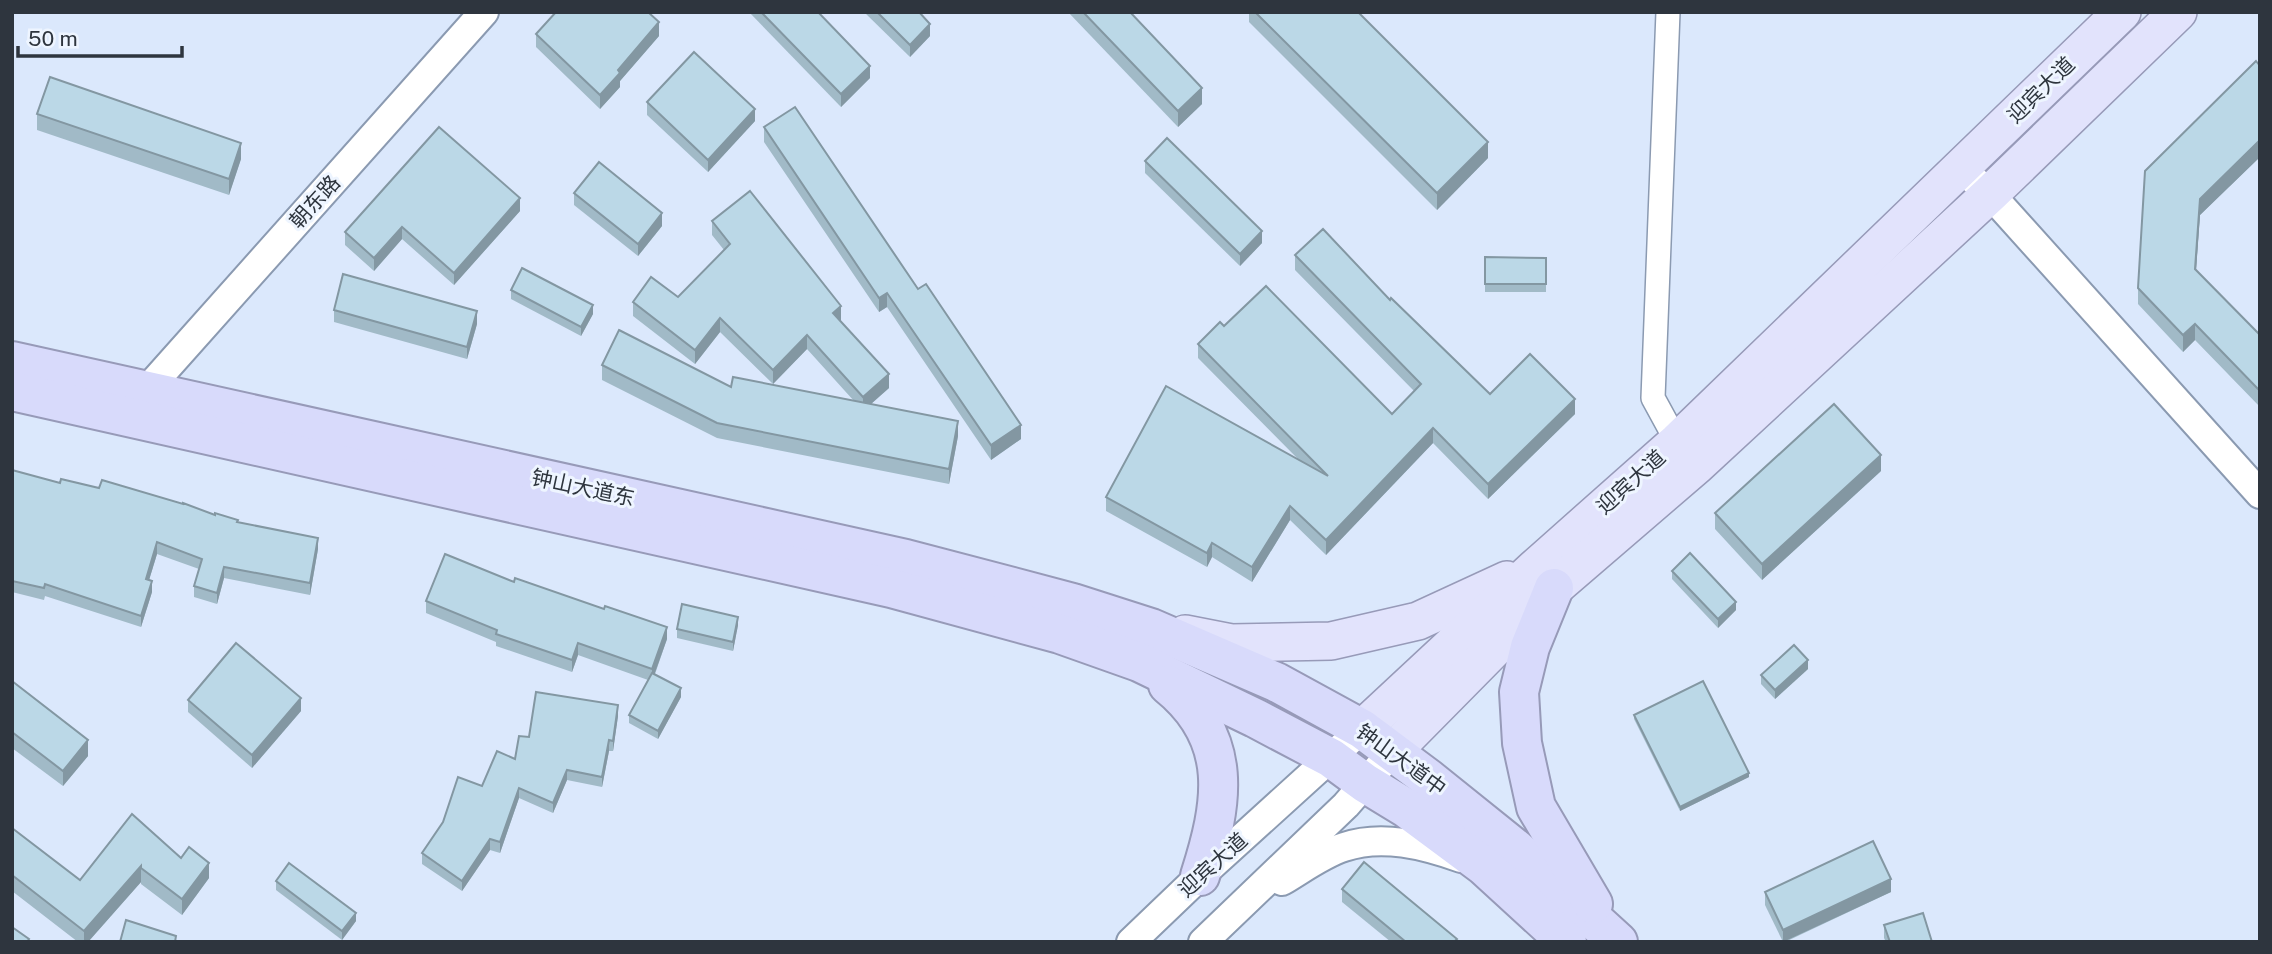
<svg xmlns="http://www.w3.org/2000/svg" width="2272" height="954" font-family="'Public Sans','Noto Sans SC',sans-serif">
<rect width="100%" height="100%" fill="#dbe8fc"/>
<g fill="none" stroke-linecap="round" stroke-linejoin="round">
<g stroke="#8b9ab1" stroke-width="26">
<polyline id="minor" points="1668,12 1653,398 1677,442 1685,451"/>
</g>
<g stroke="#8b9ab1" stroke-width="32">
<g id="tertiary">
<polyline points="1960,168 1990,194 2260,494"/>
<polyline points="145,392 484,12"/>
<path d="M1282 881C1301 870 1322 854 1344 847 1382 834 1424 845 1461 858"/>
<polyline points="1131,942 1200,876 1362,729"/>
<polyline points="1203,942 1346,805 1393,751"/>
</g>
</g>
<g stroke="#979ab8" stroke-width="40">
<g id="primary">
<polyline points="1185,634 1231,643 1331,641 1418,621 1507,580"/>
<polyline points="1362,729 1536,567 1677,442 2122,12"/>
<polyline points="1393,751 1554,588 1697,465 1990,194 2178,12"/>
</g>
</g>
<g stroke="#979ab8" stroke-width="42">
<g id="trunk">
<polyline points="12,361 906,559 1073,603 1151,628 1276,682 1362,729 1429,779 1516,849 1618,942"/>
<polyline points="12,391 891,588 1060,634 1139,662 1255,718 1331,758 1365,783 1406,808 1484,866 1567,942"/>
<polyline points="1554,588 1530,647 1519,692 1522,743 1536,807 1593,904"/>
<path d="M1168 685C1235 739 1223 804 1200 876"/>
</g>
</g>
<use href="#minor" stroke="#fff" stroke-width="23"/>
<use href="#tertiary" stroke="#fff" stroke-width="28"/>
<use href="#primary" stroke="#e2e3fc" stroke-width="37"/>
<use href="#trunk" stroke="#d8dafb" stroke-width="38"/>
</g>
<g fill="#a1bac7">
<polygon points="749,12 818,12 870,78 841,107"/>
<polygon points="864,12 919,12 930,36 910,57"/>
<polygon points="1068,12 1130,12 1202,104 1178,127"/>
<polygon points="1249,12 1358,12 1488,158 1437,210 1249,22"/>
<polygon points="536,34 659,36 620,81 620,87 600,109 536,47"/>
<polygon points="2260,66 2260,157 2200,215 2196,270 2260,335 2260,407 2195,340 2183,352 2138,304 2138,288"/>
<polygon points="647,102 755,121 708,172 647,115"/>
<polygon points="37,114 241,159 229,195 37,130"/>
<polygon points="764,127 1021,439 991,460 887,307 879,312 764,142"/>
<polygon points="1145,161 1262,243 1240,266 1145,173"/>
<polygon points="574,193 662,226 638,256 574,205"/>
<polygon points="520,211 454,285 402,239 374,271 345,245 345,232"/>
<polygon points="712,221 841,320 841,321 889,388 871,404 958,436 949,484 717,438 602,380 602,365 731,387 854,401 807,349 773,384 720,332 695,364 633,316 633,302 678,297 724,250 712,235"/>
<polygon points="1295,255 1390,300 1490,394 1575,414 1488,499 1433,443 1326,555 1290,520 1252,582 1212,557 1207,567 1106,511 1106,497 1297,458 1198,358 1198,344 1224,326 1392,414 1414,391 1295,270"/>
<polygon points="1485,257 1546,258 1546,292 1485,292"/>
<polygon points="511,290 593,314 581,336 511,299"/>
<polygon points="334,310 477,324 467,359 334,322"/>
<polygon points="12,470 60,483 215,515 318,549 310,595 224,578 217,604 194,597 194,586 199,569 157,554 149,580 152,592 141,627 45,596 44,600 12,592"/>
<polygon points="1881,471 1762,580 1715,529 1715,513"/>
<polygon points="1672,571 1736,610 1718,628 1672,579"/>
<polygon points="514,582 667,639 655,674 681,697 658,739 629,723 629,715 648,680 578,655 572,672 496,646 496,642 426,613 426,601"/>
<polygon points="738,625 733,651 677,638 677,629"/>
<polygon points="1808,669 1775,699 1761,684 1761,675"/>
<polygon points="12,681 88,756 63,786 12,748"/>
<polygon points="188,700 301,711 252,768 188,712"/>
<polygon points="1634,715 1749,777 1680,811 1634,719"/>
<polygon points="618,716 613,751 609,751 602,787 567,780 553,813 519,798 500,853 490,850 462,891 422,864 422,853 482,786 515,759 529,737"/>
<polygon points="12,828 80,880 181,858 209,878 182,915 141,884 141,882 88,942 78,942 12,891"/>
<polygon points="276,881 356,921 342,940 276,890"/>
<polygon points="1342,889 1457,942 1391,942 1342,902"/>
<polygon points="1765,892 1891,892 1785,942 1783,942 1765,905"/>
<polygon points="1884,925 1932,942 1886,942 1884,938"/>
</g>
<g fill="#8397a2">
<polygon points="659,22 659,36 620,81 620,87 600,109 600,95 618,70"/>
<polygon points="930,24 930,36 910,57 910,45"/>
<polygon points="870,66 870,78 841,107 841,94"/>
<polygon points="1202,88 1202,104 1178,127 1178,111"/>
<polygon points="755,109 755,121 708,172 708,160"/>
<polygon points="2260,140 2260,157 2200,215 2195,285 2195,269 2200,199"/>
<polygon points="1488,142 1488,158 1437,210 1437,193"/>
<polygon points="241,143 241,159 229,195 229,179"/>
<polygon points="520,198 520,211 454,285 454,273"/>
<polygon points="662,213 662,226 638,256 638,244"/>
<polygon points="402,227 402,239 374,271 374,258"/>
<polygon points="1262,231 1262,243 1240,266 1240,254"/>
<polygon points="887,293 887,307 879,312 879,298"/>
<polygon points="593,305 593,314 581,336 581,327"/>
<polygon points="841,306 841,320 833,327 833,313"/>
<polygon points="477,311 477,324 467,359 467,347"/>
<polygon points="720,318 720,332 695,364 695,350"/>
<polygon points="2195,324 2195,340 2183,352 2183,335"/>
<polygon points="807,335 807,349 773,384 773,370"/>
<polygon points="889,374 889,388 863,411 863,397"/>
<polygon points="1575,399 1575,414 1488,499 1488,484"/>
<polygon points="958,421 958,436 949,484 949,469"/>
<polygon points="1021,425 1021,439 991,460 991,445"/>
<polygon points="1433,428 1433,443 1326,555 1326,540"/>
<polygon points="1881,455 1881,471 1762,580 1762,564"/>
<polygon points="1290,506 1290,520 1252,582 1252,567"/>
<polygon points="318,538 318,549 310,595 310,583"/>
<polygon points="157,542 157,554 146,590 146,579"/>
<polygon points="1212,543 1212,557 1207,567 1207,553"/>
<polygon points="224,567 224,578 217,604 217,593"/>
<polygon points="152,581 152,592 141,627 141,616"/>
<polygon points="1736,602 1736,610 1718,628 1718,619"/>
<polygon points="738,617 738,625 733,651 733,642"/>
<polygon points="667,627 667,639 652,681 652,669"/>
<polygon points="578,643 578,655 572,672 572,660"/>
<polygon points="1808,660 1808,669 1775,699 1775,690"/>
<polygon points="681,688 681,697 658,739 658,731"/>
<polygon points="301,698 301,711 252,768 252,755"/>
<polygon points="618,705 618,716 613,751 613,741"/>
<polygon points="88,740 88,756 63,786 63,771"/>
<polygon points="609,740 609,751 602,787 602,777"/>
<polygon points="567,770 567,780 553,813 553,803"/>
<polygon points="1749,773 1749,777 1680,811 1680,807"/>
<polygon points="519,788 519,798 500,853 500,842"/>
<polygon points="490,839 490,850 462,891 462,881"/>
<polygon points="209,863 209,878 182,915 182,899"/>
<polygon points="141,866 141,882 88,942 84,942 84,931"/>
<polygon points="1891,879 1891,892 1783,942 1783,930"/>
<polygon points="356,913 356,921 342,940 342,931"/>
</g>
<g fill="#bbd8e7" stroke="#8397a2" stroke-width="2">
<polygon points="556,12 648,12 659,22 618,70 620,73 600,95 536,34"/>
<polygon points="761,12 818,12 870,66 841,94"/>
<polygon points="877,12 919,12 930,24 910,45"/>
<polygon points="1083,12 1130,12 1202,88 1178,111"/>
<polygon points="1255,12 1358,12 1488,142 1437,193"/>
<polygon points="694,52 755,109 708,160 647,102"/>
<polygon points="2256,61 2260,66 2260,140 2200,199 2195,269 2260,335 2260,391 2195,324 2183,335 2138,288 2145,171"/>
<polygon points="50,77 241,143 229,179 37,114"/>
<polygon points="795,107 918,289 926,284 1021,425 991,445 887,293 879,298 764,127"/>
<polygon points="439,127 520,198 454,273 402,227 374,258 345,232"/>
<polygon points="1167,138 1262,231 1240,254 1145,161"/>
<polygon points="599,162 662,213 638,244 574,193"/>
<polygon points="750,191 841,306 833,313 889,374 863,397 807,335 773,370 720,318 695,350 633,302 651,277 678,297 730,244 712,221"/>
<polygon points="1323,229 1390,300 1391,298 1490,394 1530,354 1575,399 1488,484 1433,428 1326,540 1290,506 1252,567 1212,543 1207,553 1106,497 1166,386 1328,476 1198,344 1220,322 1224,326 1266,286 1392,414 1421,384 1295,255"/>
<polygon points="1485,257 1546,258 1546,284 1485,284"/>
<polygon points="522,268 593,305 581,327 511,290"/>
<polygon points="343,274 477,311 467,347 334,310"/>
<polygon points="619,330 731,387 733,377 958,421 949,469 717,423 602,365"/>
<polygon points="1834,404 1881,455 1762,564 1715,513"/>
<polygon points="12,470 60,483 61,479 99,488 102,480 183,504 183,503 215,515 215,513 238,520 237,522 318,538 310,583 224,567 217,593 194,586 202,559 157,542 146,579 152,581 141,616 45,584 44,588 12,581"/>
<polygon points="1690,553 1736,602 1718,619 1672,571"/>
<polygon points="445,554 514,582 515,578 604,609 605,606 667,627 652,669 578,643 572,660 496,634 497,630 426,601"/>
<polygon points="682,604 738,617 733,642 677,629"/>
<polygon points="236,643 301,698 252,755 188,700"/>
<polygon points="1794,645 1808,660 1775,690 1761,675"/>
<polygon points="652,673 681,688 658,731 629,715"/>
<polygon points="12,681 88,740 63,771 12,732"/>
<polygon points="1703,681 1749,773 1680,807 1634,715"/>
<polygon points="536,692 618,705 613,741 609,740 602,777 567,770 553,803 519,788 500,842 490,839 462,881 422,853 443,822 458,777 482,786 497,751 515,759 519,736 529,737"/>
<polygon points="132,814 181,858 189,847 209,863 182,899 141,868 141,866 84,931 12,875 12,828 80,880"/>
<polygon points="1873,841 1891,879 1783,930 1765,892"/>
<polygon points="1364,862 1457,939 1454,942 1406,942 1342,889"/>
<polygon points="289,863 356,913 342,931 276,881"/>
<polygon points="1923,913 1932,942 1890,942 1884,925"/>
<polygon points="126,920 176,936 175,942 120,942"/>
<polygon points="12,927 29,939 27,942 12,942"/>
</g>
<g text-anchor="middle" stroke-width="6" stroke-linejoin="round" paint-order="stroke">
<g font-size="21" fill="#2e353e" stroke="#eef5ff">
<text transform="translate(2041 90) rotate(-44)" y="7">迎宾大道</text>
<text transform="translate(315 202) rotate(-48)" y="7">朝东路</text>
<text transform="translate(1631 482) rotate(-42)" y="7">迎宾大道</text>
<text transform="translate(583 488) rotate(12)" y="7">钟山大道东</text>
<text transform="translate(1401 760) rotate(36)" y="7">钟山大道中</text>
<text transform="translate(1213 865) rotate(-42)" y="7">迎宾大道</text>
</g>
</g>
<rect width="2272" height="954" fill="none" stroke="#2e353e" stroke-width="28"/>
<path d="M18 46v10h164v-10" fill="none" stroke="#2e353e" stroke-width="3.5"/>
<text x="28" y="46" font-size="21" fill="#2e353e" stroke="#eef5ff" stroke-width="5" paint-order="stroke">50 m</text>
</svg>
